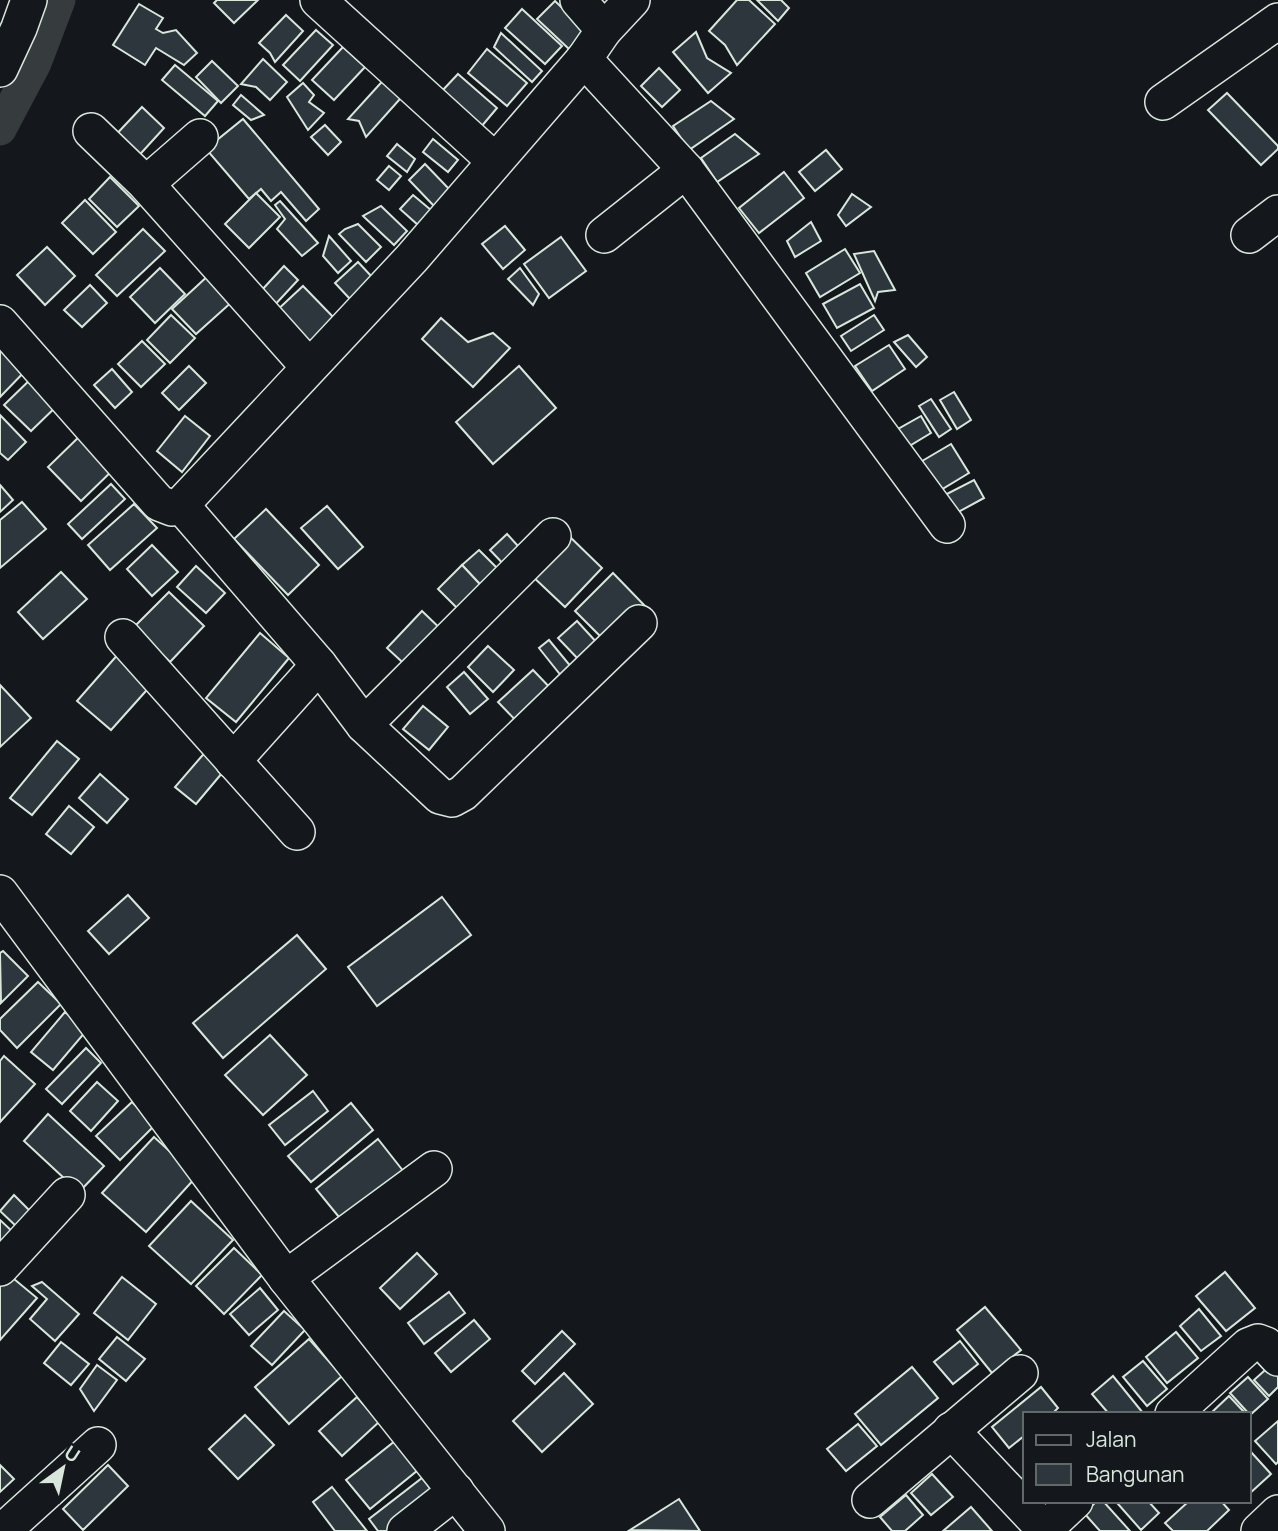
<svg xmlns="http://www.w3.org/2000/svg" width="1278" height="1531" font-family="Manrope,sans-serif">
<rect width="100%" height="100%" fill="#14181c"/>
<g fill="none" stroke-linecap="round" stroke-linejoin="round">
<polyline stroke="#363b3e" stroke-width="33" points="0,129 35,63 59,0"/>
</g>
<g fill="#2c363c" stroke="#d8e6dc" stroke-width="2">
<polygon points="217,0 258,0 234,23 214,3"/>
<polygon points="737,0 749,0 775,24 737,65 725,45 709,31"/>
<polygon points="757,0 781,0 789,8 778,21"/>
<polygon points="555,1 586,31 569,49 537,19"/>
<polygon points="139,4 163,18 156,29 163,33 176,30 197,53 184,65 156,48 145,65 113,45"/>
<polygon points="522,9 562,46 545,64 505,28"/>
<polygon points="286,15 303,31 275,62 270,53 259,43"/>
<polygon points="316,30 333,45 300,81 283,65"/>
<polygon points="696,32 707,58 731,73 708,93 673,52"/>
<polygon points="501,33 542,71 532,82 494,47"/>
<polygon points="343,47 365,67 334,100 312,80"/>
<polygon points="487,49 527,83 507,106 468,73"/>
<polygon points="263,59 287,82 270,100 256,87 241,84"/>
<polygon points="212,61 238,86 221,103 196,77"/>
<polygon points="175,65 218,101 205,116 162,80"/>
<polygon points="659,68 680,90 662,107 641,86"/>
<polygon points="389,74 408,90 366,137 359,121 348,119"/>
<polygon points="458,74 497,108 481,127 441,92"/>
<polygon points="303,83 314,95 309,102 324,113 308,130 287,97"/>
<polygon points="1227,93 1278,146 1278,149 1261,165 1208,110"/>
<polygon points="241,95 264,115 251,120 233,105"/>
<polygon points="711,101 734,119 689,150 673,126"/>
<polygon points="142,107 164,128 133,162 110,141"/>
<polygon points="243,119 319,209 306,221 281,192 271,201 261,189 249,199 206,149"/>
<polygon points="325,125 341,142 328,155 311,137"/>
<polygon points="735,134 759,154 717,182 701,158"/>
<polygon points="433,139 458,160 448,172 423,152"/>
<polygon points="397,144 415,159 407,172 387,156"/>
<polygon points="826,150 842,169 815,191 799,172"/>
<polygon points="425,164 450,190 434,206 409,180"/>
<polygon points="389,166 401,176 389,190 377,180"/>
<polygon points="784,172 804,198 759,233 739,208"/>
<polygon points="110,177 139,206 117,227 89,199"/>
<polygon points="256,193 280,217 249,248 225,224"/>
<polygon points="852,194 871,207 846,226 838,215"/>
<polygon points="413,195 431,210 418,225 400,209"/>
<polygon points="85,200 116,232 93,254 62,223"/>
<polygon points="280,201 318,243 302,256 277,229 285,219 275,205"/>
<polygon points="381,206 407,231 394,245 363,216"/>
<polygon points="811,222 821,241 795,257 787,241"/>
<polygon points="358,224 381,247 366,262 339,234 345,229"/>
<polygon points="505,226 525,250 503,269 482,244"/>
<polygon points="143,229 165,251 117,296 96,275"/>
<polygon points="329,236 351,261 338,273 323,256"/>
<polygon points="561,237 586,271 549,298 524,264"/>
<polygon points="47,247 75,276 45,305 17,275"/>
<polygon points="845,249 860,273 820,297 806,273"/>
<polygon points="874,251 895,290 878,292 875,301 854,254"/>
<polygon points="358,262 373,278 350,299 335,283"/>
<polygon points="284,266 298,280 271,309 261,291"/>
<polygon points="160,268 185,294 155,323 130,297"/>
<polygon points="520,268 539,294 533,305 508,279"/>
<polygon points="210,274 234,300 196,334 172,309"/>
<polygon points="860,284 874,308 837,328 823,304"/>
<polygon points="90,285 107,303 82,327 64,310"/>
<polygon points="303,286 337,321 308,348 274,313"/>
<polygon points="171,315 195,338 170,363 147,340"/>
<polygon points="874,315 884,330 851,351 841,336"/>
<polygon points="441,318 468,342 493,333 510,348 473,387 422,339"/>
<polygon points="908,335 927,357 916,367 894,342"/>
<polygon points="0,338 30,366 0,397"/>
<polygon points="142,341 165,364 141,387 118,364"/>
<polygon points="889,345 905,369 872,391 855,366"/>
<polygon points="189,366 206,383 179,410 162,393"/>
<polygon points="519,366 556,408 493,464 456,422"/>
<polygon points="112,369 132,392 115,408 94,385"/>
<polygon points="37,373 63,400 31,431 4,405"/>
<polygon points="954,392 971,420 957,429 940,400"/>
<polygon points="931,399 951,429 939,437 919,406"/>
<polygon points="0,415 26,442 8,460 0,453"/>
<polygon points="185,416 210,436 182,472 157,451"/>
<polygon points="921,416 931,433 901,451 891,433"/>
<polygon points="84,432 117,466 81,501 48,467"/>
<polygon points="951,444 969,473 934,494 917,464"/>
<polygon points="974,480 984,498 951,516 941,497"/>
<polygon points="111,484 125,499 82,539 68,524"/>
<polygon points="0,485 13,500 0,512"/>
<polygon points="22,502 46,529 0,568 0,520"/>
<polygon points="134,504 157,528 110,570 88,545"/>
<polygon points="327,506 363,547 338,569 301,528"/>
<polygon points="266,509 319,565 288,595 234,539"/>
<polygon points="507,534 527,556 510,571 490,550"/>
<polygon points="568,535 602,568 565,607 530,574"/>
<polygon points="152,545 178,572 152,596 127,569"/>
<polygon points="479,550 507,578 489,594 462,565"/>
<polygon points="462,565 489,594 466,617 438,589"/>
<polygon points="196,566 225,593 206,613 177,587"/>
<polygon points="61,572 87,599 43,639 18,612"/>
<polygon points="613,573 646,607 608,644 575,611"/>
<polygon points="169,592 204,626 170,662 134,627"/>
<polygon points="422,611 448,636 413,672 387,648"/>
<polygon points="577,621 599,645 581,662 558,638"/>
<polygon points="260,633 289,658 236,722 206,698"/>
<polygon points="549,640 577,674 566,682 539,648"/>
<polygon points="488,646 514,670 493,692 468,667"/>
<polygon points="120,652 154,682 111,730 77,701"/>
<polygon points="533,670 557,695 522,727 498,702"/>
<polygon points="464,672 488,699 470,714 447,687"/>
<polygon points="0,685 31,718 0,747"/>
<polygon points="423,706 448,727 429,750 403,729"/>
<polygon points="57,741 79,759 32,815 10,798"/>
<polygon points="208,749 228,766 196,804 175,787"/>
<polygon points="100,774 128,799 107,823 79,798"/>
<polygon points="69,806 94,827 71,854 46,834"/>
<polygon points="128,895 149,918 109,954 88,931"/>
<polygon points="442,897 471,935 377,1006 348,967"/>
<polygon points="297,935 326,969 223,1058 193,1023"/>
<polygon points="3,951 28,976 1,1003 0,953"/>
<polygon points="38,982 61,1004 17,1048 0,1030 0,1019"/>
<polygon points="65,1012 87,1030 53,1070 31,1052"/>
<polygon points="270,1035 307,1075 263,1115 225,1075"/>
<polygon points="86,1048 101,1063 62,1104 46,1089"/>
<polygon points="4,1056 35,1084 0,1122 0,1061"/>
<polygon points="97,1082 118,1101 91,1131 70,1111"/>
<polygon points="313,1091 328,1111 285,1145 269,1125"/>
<polygon points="132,1102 155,1125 120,1160 96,1136"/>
<polygon points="351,1103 373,1130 311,1182 288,1156"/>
<polygon points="48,1114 104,1166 79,1192 24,1141"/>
<polygon points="154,1137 197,1176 146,1232 102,1193"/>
<polygon points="378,1139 404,1172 343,1222 316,1189"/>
<polygon points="14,1195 31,1212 17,1227 0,1211"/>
<polygon points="191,1201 233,1240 191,1284 149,1246"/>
<polygon points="0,1220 15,1234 0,1250"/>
<polygon points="234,1248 262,1275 224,1314 196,1286"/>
<polygon points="417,1253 437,1274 400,1309 380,1288"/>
<polygon points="1225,1272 1255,1308 1226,1331 1196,1296"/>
<polygon points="8,1274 37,1298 0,1340 0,1283"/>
<polygon points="122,1277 156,1304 128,1340 94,1313"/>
<polygon points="42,1282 79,1314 55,1341 30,1319 47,1299 32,1286"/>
<polygon points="260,1288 278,1310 249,1335 230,1314"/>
<polygon points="449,1292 465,1313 424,1344 408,1323"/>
<polygon points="985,1307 1021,1350 992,1373 957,1330"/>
<polygon points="1199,1309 1221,1336 1201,1351 1180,1326"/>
<polygon points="284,1311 305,1330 272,1365 251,1346"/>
<polygon points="474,1320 490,1339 451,1372 435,1353"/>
<polygon points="562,1331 575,1344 535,1384 522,1371"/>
<polygon points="1176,1332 1198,1358 1167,1383 1146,1357"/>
<polygon points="117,1337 145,1359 126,1381 99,1359"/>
<polygon points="309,1339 342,1376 289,1424 255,1387"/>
<polygon points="960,1341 978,1364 953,1384 934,1362"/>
<polygon points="61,1342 89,1364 71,1385 44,1363"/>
<polygon points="1143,1361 1167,1389 1147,1406 1123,1377"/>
<polygon points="1273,1363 1278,1369 1278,1387 1269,1396 1254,1380"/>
<polygon points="97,1365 117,1380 94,1411 80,1389"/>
<polygon points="912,1367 938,1398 881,1445 855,1414"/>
<polygon points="564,1373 593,1404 542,1452 513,1421"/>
<polygon points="1113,1376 1143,1413 1142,1414 1109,1414 1092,1394"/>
<polygon points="1248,1377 1268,1399 1250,1415 1230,1393"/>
<polygon points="1041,1387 1058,1408 1052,1414 1024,1414 1024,1436 1009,1448 992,1427"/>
<polygon points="1229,1396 1246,1414 1210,1414"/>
<polygon points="357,1397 379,1422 342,1456 319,1431"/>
<polygon points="245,1415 274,1445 238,1479 209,1449"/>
<polygon points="1278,1421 1278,1462 1276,1464 1255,1441"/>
<polygon points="858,1424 877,1446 846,1471 827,1449"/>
<polygon points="395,1441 418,1470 370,1509 346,1480"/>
<polygon points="1251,1452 1271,1474 1248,1495 1248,1454"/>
<polygon points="0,1465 14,1479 0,1492"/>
<polygon points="108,1465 128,1486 83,1530 63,1509"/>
<polygon points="932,1474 953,1497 931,1515 911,1493"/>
<polygon points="422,1478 440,1501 401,1531 378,1531 369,1519"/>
<polygon points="332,1487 367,1531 335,1531 313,1502"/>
<polygon points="906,1495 923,1515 905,1531 892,1531 880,1517"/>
<polygon points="679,1499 700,1531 630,1530"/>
<polygon points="1097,1501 1103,1501 1130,1531 1100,1531 1084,1513"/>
<polygon points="1121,1501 1148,1501 1159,1513 1141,1530 1118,1504"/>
<polygon points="1189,1501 1221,1501 1229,1510 1207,1531 1173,1531 1165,1523"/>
<polygon points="971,1507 992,1531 943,1531"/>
</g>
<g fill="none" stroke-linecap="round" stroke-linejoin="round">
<g stroke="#d8e6dc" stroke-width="38">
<g id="minor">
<polyline points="318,0 495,161"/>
<polyline points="578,0 604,30"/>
<polyline points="584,59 686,170 947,525"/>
<polyline points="0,69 19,28 29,0"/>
<polyline points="1163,102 1278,21"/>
<polyline points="91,131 146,184 309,367"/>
<polyline points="146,184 200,137"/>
<polyline points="604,235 686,170"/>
<polyline points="1249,235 1278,213"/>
<polyline points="0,323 159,503 172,508 181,505 412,258 584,59 604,30 632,0"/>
<polyline points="181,505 319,665 364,725 440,796 452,799 463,793 639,623"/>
<polyline points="123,637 297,832"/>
<polyline points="364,725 553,536"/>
<polyline points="233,761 319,665"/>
<polyline points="0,893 286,1278 487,1531"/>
<polyline points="0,1268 67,1195"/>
<polyline points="286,1278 434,1169"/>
<polyline points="1173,1414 1248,1346 1258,1342 1266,1345 1278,1358"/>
<polyline points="951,1430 1046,1531"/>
<polyline points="870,1500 1020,1373"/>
<polyline points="3,1531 98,1445"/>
<polyline points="405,1531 456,1491"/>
<polyline points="1043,1531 1075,1501"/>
<polyline points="1259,1531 1278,1513"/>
</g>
</g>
<use href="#minor" stroke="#14181c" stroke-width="35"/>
</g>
<rect x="1023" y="1412" width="228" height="91" fill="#14181c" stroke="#626a69" stroke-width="2"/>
<rect x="1036" y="1435" width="35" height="10" fill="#14181c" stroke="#626a69" stroke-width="2"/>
<text x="1086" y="1447" font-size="21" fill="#d8e6dc">Jalan</text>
<rect x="1036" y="1464" width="35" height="21" fill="#2c363c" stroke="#626a69" stroke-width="2"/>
<text x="1086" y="1482" font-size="21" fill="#d8e6dc">Bangunan</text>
<g transform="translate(63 1468) rotate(33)" stroke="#14181c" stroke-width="5" paint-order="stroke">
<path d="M0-5L12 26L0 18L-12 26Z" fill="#d8e6dc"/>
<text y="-10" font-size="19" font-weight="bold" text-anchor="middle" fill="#d8e6dc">U</text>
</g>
</svg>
